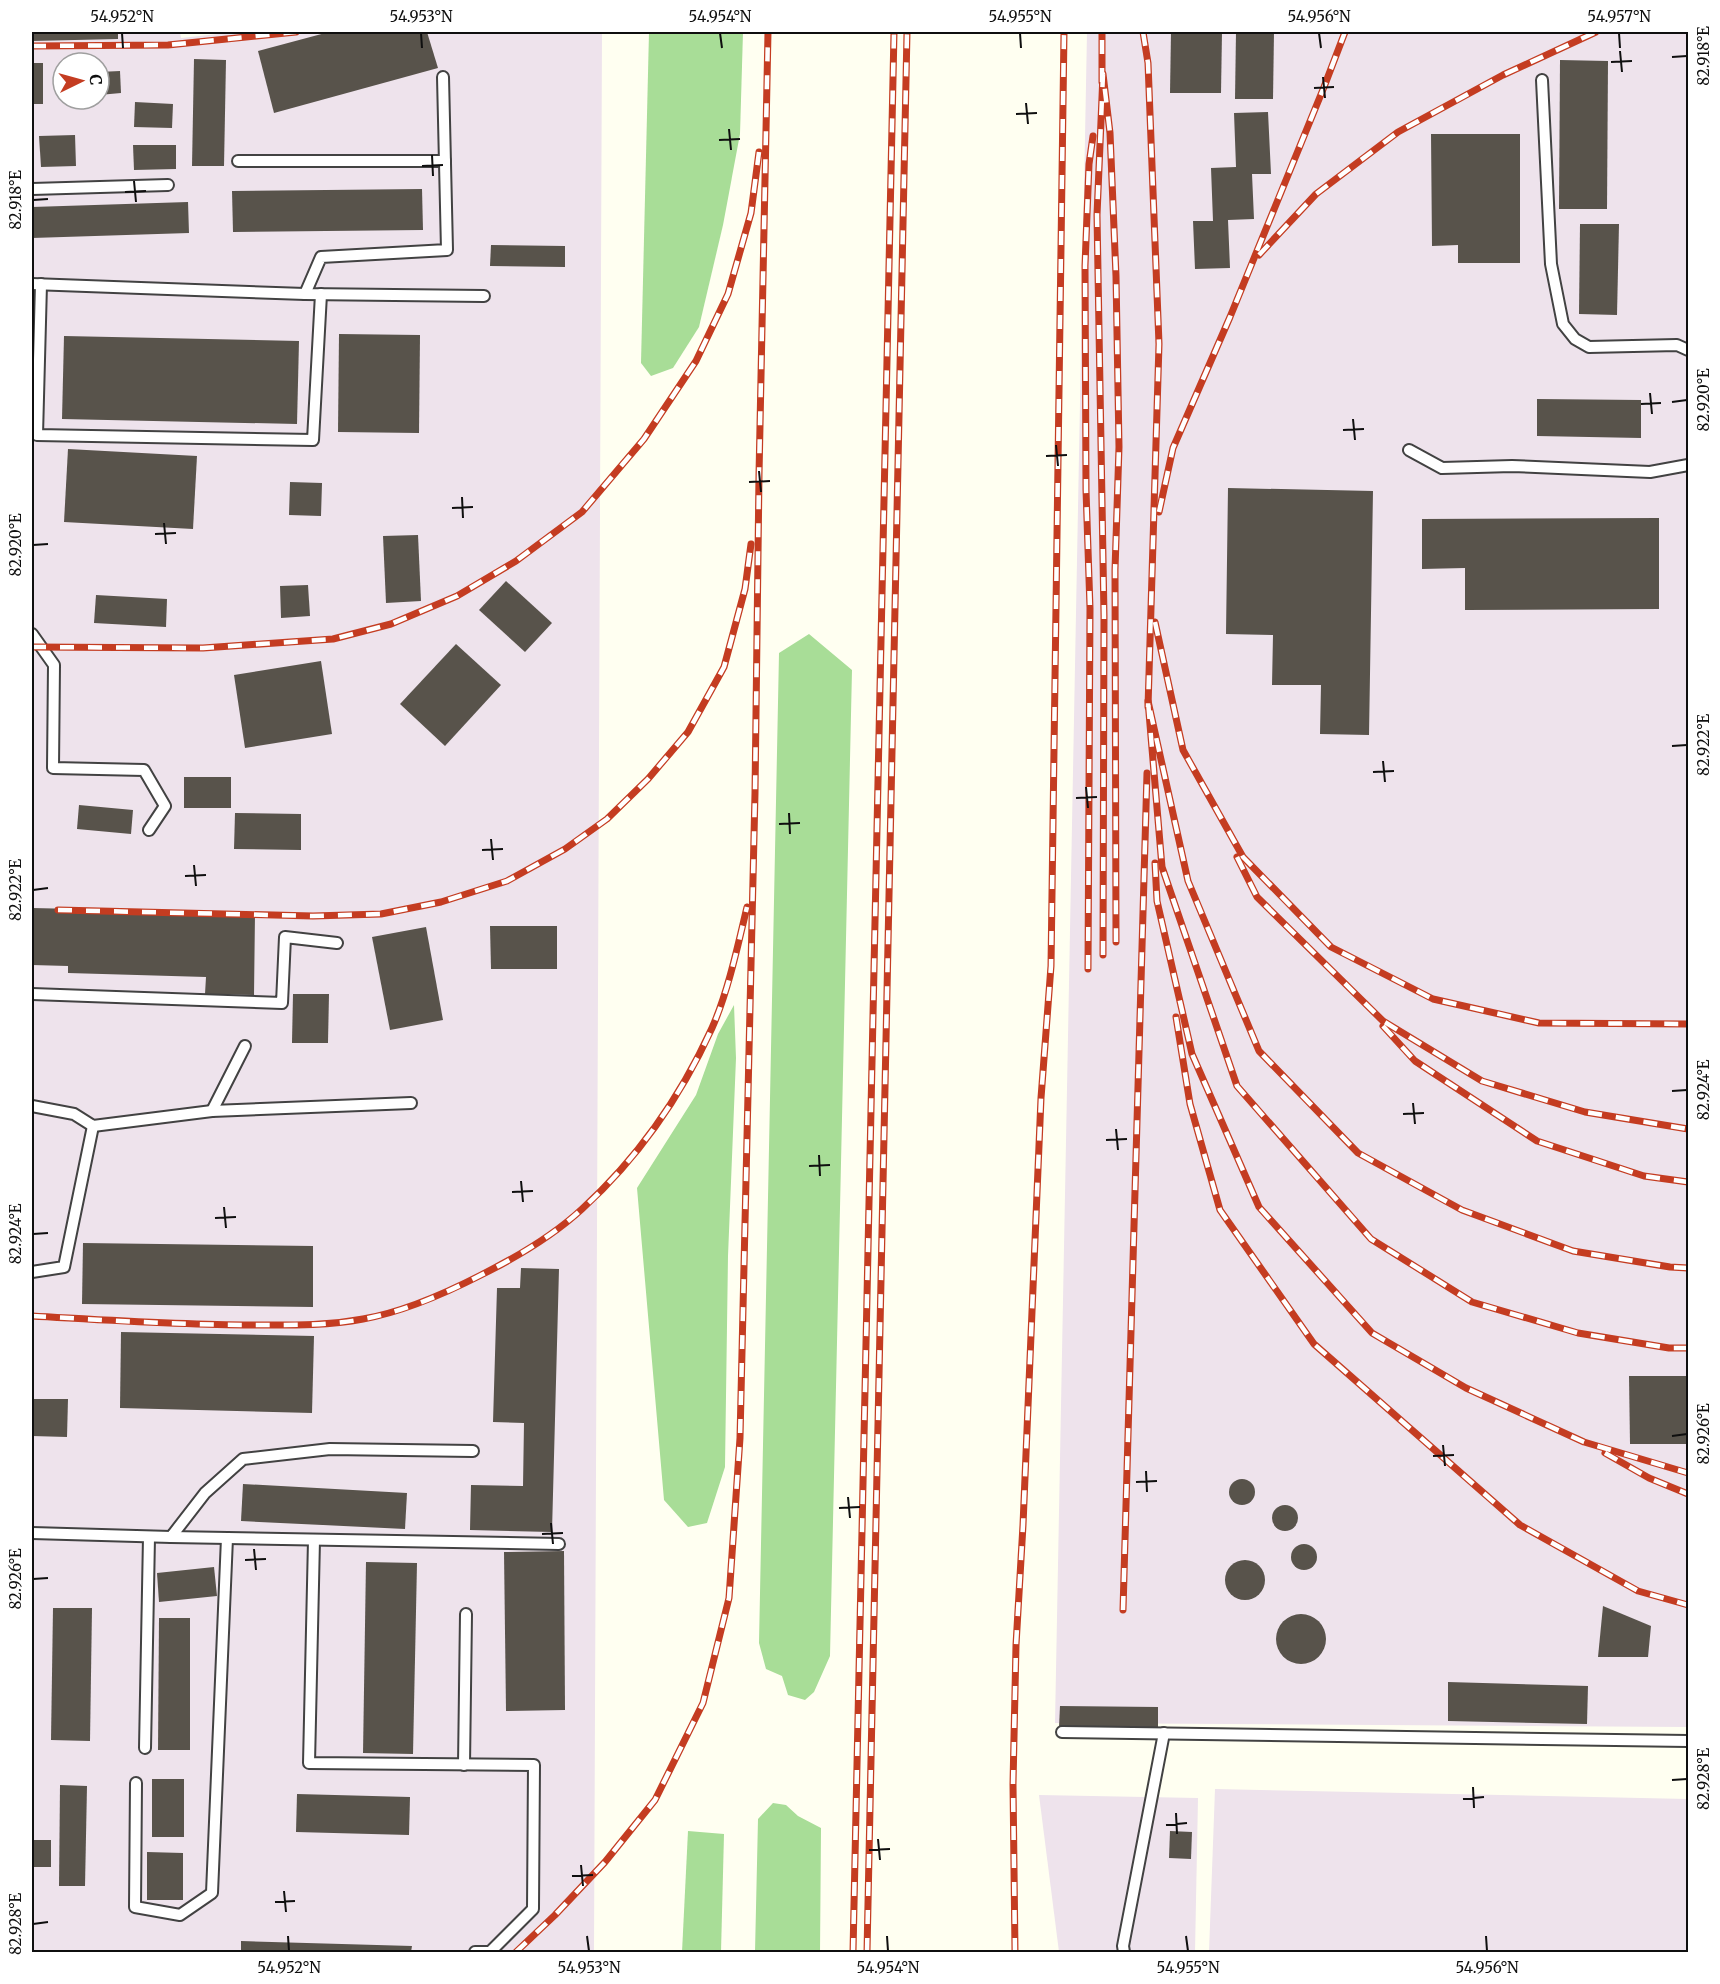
<svg xmlns="http://www.w3.org/2000/svg" width="1720" height="1984" font-family="Merriweather,serif">
<rect width="100%" height="100%" fill="#fffff1"/>
<g fill="#eee3ec" fill-rule="evenodd">
<path d="M32 32H180L181 38 236 32H602L594 1952H32ZM63 63H99V99H63Z"/>
<polygon points="1087,32 1688,32 1688,1727 1055,1723"/>
<polygon points="1215,1789 1688,1799 1688,1952 1209,1952"/>
<polygon points="1039,1795 1198,1798 1195,1952 1059,1952"/>
</g>
<g fill="#a8dd97">
<polygon points="649,32 743,32 740,134 723,225 699,327 673,368 651,376 641,363"/>
<polygon points="809,634 852,670 830,1656 814,1692 805,1700 788,1695 782,1676 766,1669 759,1643 779,653"/>
<polygon points="734,1005 736,1058 728,1256 725,1467 707,1523 688,1527 664,1500 637,1188 696,1095 718,1034"/>
<polygon points="773,1803 786,1805 798,1816 821,1828 820,1952 755,1952 758,1819"/>
<polygon points="688,1831 724,1834 721,1952 682,1952"/>
</g>
<g fill="#58534b">
<polygon points="32,32 118,32 118,39 32,41"/>
<polygon points="329,32 427,32 438,68 274,113 258,51"/>
<polygon points="1171,32 1222,32 1221,93 1170,93"/>
<polygon points="1236,32 1274,32 1273,99 1235,99"/>
<polygon points="194,59 226,60 224,166 192,166"/>
<polygon points="1560,60 1608,61 1607,209 1559,209"/>
<rect x="32" y="63" width="11" height="41"/>
<polygon points="120,71 121,93 99,95 99,72"/>
<polygon points="135,102 173,104 172,128 134,127"/>
<polygon points="1268,112 1271,174 1252,174 1254,219 1228,220 1230,268 1195,269 1193,221 1213,221 1211,168 1236,167 1234,113"/>
<polygon points="1431,134 1520,134 1520,263 1458,263 1458,245 1432,246"/>
<polygon points="75,135 76,166 41,167 39,136"/>
<polygon points="133,145 176,145 176,169 134,170"/>
<polygon points="422,189 423,230 233,232 232,191"/>
<polygon points="188,202 189,233 32,238 32,207"/>
<polygon points="1580,224 1619,224 1617,315 1579,314"/>
<polygon points="491,245 565,246 565,267 490,266"/>
<polygon points="339,334 420,335 419,433 338,432"/>
<polygon points="64,336 299,341 297,424 62,419"/>
<polygon points="1537,399 1641,400 1641,438 1537,436"/>
<polygon points="68,449 197,456 193,529 64,522"/>
<polygon points="290,482 322,483 321,516 289,515"/>
<polygon points="1228,488 1373,491 1369,735 1320,734 1321,685 1272,685 1273,635 1226,634"/>
<polygon points="1659,518 1659,609 1465,610 1465,568 1422,569 1422,519"/>
<polygon points="418,535 421,601 386,603 383,536"/>
<polygon points="506,581 552,623 525,652 479,610"/>
<polygon points="308,585 310,616 281,618 280,586"/>
<polygon points="96,595 167,599 166,627 94,623"/>
<polygon points="456,644 501,685 445,746 400,704"/>
<polygon points="321,661 332,734 245,748 234,675"/>
<rect x="184" y="777" width="47" height="31"/>
<polygon points="79,805 133,810 131,834 77,829"/>
<polygon points="235,813 301,814 301,850 234,849"/>
<polygon points="32,908 255,913 254,995 205,994 206,977 68,973 68,966 32,965"/>
<polygon points="490,926 557,926 557,969 491,969"/>
<polygon points="426,927 443,1020 390,1030 372,937"/>
<polygon points="293,994 329,994 328,1043 292,1043"/>
<polygon points="83,1243 313,1246 313,1307 82,1304"/>
<polygon points="521,1268 559,1269 552,1532 470,1530 471,1485 523,1486 524,1423 493,1422 497,1288 520,1288"/>
<polygon points="121,1332 314,1336 312,1413 120,1408"/>
<polygon points="1629,1376 1688,1376 1688,1444 1630,1444"/>
<polygon points="32,1399 68,1399 67,1437 32,1436"/>
<circle cx="1242" cy="1492" r="13"/>
<polygon points="243,1484 407,1493 405,1529 241,1521"/>
<circle cx="1285" cy="1518" r="13"/>
<circle cx="1304" cy="1557" r="13"/>
<polygon points="564,1551 565,1710 506,1711 504,1552"/>
<circle cx="1245" cy="1580" r="20"/>
<polygon points="366,1562 417,1563 413,1754 363,1753"/>
<polygon points="214,1567 217,1596 159,1602 157,1573"/>
<polygon points="1603,1606 1651,1626 1648,1657 1598,1657"/>
<polygon points="53,1608 92,1608 90,1741 51,1740"/>
<circle cx="1301" cy="1639" r="25"/>
<polygon points="159,1618 190,1618 190,1750 158,1750"/>
<polygon points="1448,1682 1588,1686 1587,1724 1448,1721"/>
<polygon points="1060,1706 1158,1707 1158,1728 1059,1727"/>
<rect x="152" y="1779" width="32" height="58"/>
<polygon points="60,1785 87,1786 85,1886 59,1886"/>
<polygon points="297,1794 410,1797 409,1835 296,1832"/>
<polygon points="1170,1831 1192,1832 1191,1859 1169,1858"/>
<rect x="32" y="1840" width="19" height="27"/>
<polygon points="147,1852 183,1853 183,1900 147,1900"/>
<polygon points="241,1941 412,1946 411,1952 241,1952"/>
</g>
<g fill="none" stroke-linecap="round" stroke-linejoin="round">
<g stroke="#424242" stroke-width="14">
<g id="service">
<polyline points="1542,80 1551,264 1563,324 1575,339 1589,347 1677,345 1688,350"/>
<polyline points="238,161 445,161"/>
<polyline points="32,189 168,185"/>
<polyline points="32,284 305,294 484,296"/>
<polyline points="41,284 37,435 313,440 321,294"/>
<polyline points="305,294 321,257 447,250 443,77"/>
<polyline points="1409,450 1442,468 1512,466 1650,472 1688,465"/>
<polyline points="32,634 54,665 53,768 144,770 165,806 149,830"/>
<polyline points="32,994 282,1003 285,937 337,943"/>
<polyline points="32,1106 74,1114 93,1126 212,1111 411,1103"/>
<polyline points="212,1111 245,1046"/>
<polyline points="32,1272 64,1267 93,1126"/>
<polyline points="32,1533 171,1537 205,1493 243,1459 330,1449 473,1451"/>
<polyline points="171,1537 559,1544"/>
<polyline points="314,1540 309,1763 534,1765 533,1909 490,1952 475,1952"/>
<polyline points="1062,1732 1688,1741"/>
<polyline points="145,1748 149,1537"/>
<polyline points="464,1765 466,1614"/>
<polyline points="136,1783 135,1907 180,1915 212,1893 227,1538"/>
<polyline points="1124,1952 1123,1946 1164,1733"/>
</g>
</g>
<use href="#service" stroke="#fff" stroke-width="10"/>
<g stroke="#c43c21" stroke-width="7">
<g id="rail">
<polyline points="1143,32 1148,63 1159,344 1148,707"/>
<polyline points="32,46 168,45 296,32"/>
<polyline points="1102,82 1102,32"/>
<polyline points="1259,255 1316,194 1398,132 1503,75 1596,32"/>
<polyline points="1159,512 1173,448 1230,317 1324,87 1345,32"/>
<polyline points="1155,622 1183,750 1243,857 1331,947 1433,999 1539,1023 1688,1024"/>
<polyline points="32,647 203,648 333,639 391,624 457,596 516,561 582,512 644,439 696,361 728,294 751,213 759,152"/>
<polyline points="1237,857 1257,897 1383,1021 1482,1081 1585,1112 1688,1129"/>
<polyline points="1155,863 1157,901 1192,1054 1259,1207 1372,1333 1466,1388 1584,1442 1688,1473"/>
<polyline points="58,910 313,916 381,914 441,902 507,881 565,849 607,819 648,779 688,732 724,667 745,589 751,544"/>
<polyline points="1103,955 1104,616 1097,215 1103,74 1110,133 1116,276 1119,447 1115,570 1116,942"/>
<polyline points="1088,969 1090,608 1086,490 1085,266 1089,164 1093,136"/>
<polyline points="1176,1017 1190,1104 1220,1210 1314,1344 1520,1525 1638,1591 1688,1605"/>
<polyline points="1383,1026 1415,1061 1537,1141 1644,1176 1688,1182"/>
<polyline points="1688,1268 1670,1267 1573,1251 1462,1210 1358,1153 1259,1051 1188,881 1148,701 1162,867 1237,1086 1371,1239 1472,1302 1578,1333 1669,1348 1688,1348"/>
<path d="M32 1316C105 1320 178 1325 251 1325 288 1325 326 1326 363 1319 403 1312 444 1294 481 1275 515 1258 554 1235 582 1209 638 1158 681 1096 712 1028 728 992 738 945 747 907"/>
<polyline points="1605,1453 1649,1478 1688,1494"/>
<polyline points="1123,1610 1147,773"/>
<polyline points="516,1952 555,1915 605,1862 655,1800 703,1703 729,1598 740,1438 755,793 759,475 768,32"/>
<polyline points="853,1952 894,32"/>
<polyline points="867,1952 907,32"/>
<polyline points="1015,1952 1013,1784 1016,1645 1023,1525 1041,1098 1051,966 1064,32"/>
</g>
</g>
<use href="#rail" stroke="#fff" stroke-width="4.5" stroke-dasharray="14" stroke-linecap="butt"/>
</g>
<path fill="none" stroke="#0f0f0f" stroke-width="2" d="M122 33 123 48M421 33 422 48M720 33 722 48M1020 33 1021 48M1319 33 1321 48M1619 33 1620 48M1620 51 1622 72M1672 57 1687 56M1611 62 1632 61M1323 77 1325 98M1314 88 1334 87M1026 103 1028 124M1016 114 1037 113M729 129 731 150M719 140 740 139M432 155 433 176M422 166 443 165M134 181 136 202M125 192 146 191M33 200 48 199M1650 393 1652 414M1672 402 1687 400M1641 404 1661 403M1353 419 1355 440M1343 430 1364 429M1056 445 1058 466M1046 456 1067 455M759 471 761 492M749 482 770 481M462 497 463 518M452 508 473 507M164 523 166 544M155 534 176 533M33 545 48 544M1672 746 1687 745M1383 761 1385 782M1373 772 1394 771M1086 787 1088 808M1076 798 1097 797M789 813 790 834M779 824 800 823M491 839 493 860M482 850 503 849M194 865 196 886M185 876 206 875M33 890 48 888M1672 1091 1687 1090M1413 1103 1415 1124M1403 1114 1424 1113M1116 1129 1118 1150M1106 1140 1127 1139M819 1155 820 1176M809 1166 830 1165M521 1181 523 1202M512 1192 533 1191M224 1207 226 1228M215 1218 236 1217M33 1234 48 1233M1672 1436 1687 1434M1443 1445 1445 1466M1433 1456 1454 1455M1146 1471 1147 1492M1136 1482 1157 1481M848 1497 850 1518M839 1508 860 1507M551 1523 553 1544M542 1534 563 1533M254 1549 256 1570M245 1560 266 1559M33 1579 48 1578M1672 1780 1687 1779M1473 1787 1474 1808M1463 1799 1484 1797M1176 1813 1177 1834M1166 1825 1187 1823M878 1839 880 1860M869 1850 890 1849M581 1865 583 1886M572 1876 593 1875M284 1891 286 1912M275 1902 295 1901M33 1924 48 1922M288 1936 289 1951M587 1936 589 1951M887 1936 888 1951M1186 1936 1188 1951M1486 1936 1487 1951"/>
<rect width="1720" height="1984" fill="none" stroke="#ffffff" stroke-width="66"/>
<g transform="translate(81 81) rotate(85)"><circle r="28" fill="#ffffff" stroke="#9f9f9f" stroke-width="1.5"/>
<path d="M0-4.5L10 22L0 15L-10 22Z" fill="#c43c21"/>
<text y="-9" font-size="16" font-weight="bold" text-anchor="middle" fill="#0f0f0f">С</text>
</g>
<rect x="33" y="33" width="1654" height="1918" fill="none" stroke="#0f0f0f" stroke-width="2"/>
<g font-size="15" text-anchor="middle" fill="#0f0f0f">
<text x="122" y="22">54.952°N</text>
<text x="421" y="22">54.953°N</text>
<text x="720" y="22">54.954°N</text>
<text x="1020" y="22">54.955°N</text>
<text x="1319" y="22">54.956°N</text>
<text x="1619" y="22">54.957°N</text>
<text transform="translate(1704 56) rotate(-90)" y="5">82.918°E</text>
<text transform="translate(16 200) rotate(-90)" y="5">82.918°E</text>
<text transform="translate(1704 400) rotate(-90)" y="5">82.920°E</text>
<text transform="translate(16 545) rotate(-90)" y="5">82.920°E</text>
<text transform="translate(1704 745) rotate(-90)" y="5">82.922°E</text>
<text transform="translate(16 890) rotate(-90)" y="5">82.922°E</text>
<text transform="translate(1704 1090) rotate(-90)" y="5">82.924°E</text>
<text transform="translate(16 1234) rotate(-90)" y="5">82.924°E</text>
<text transform="translate(1704 1434) rotate(-90)" y="5">82.926°E</text>
<text transform="translate(16 1579) rotate(-90)" y="5">82.926°E</text>
<text transform="translate(1704 1779) rotate(-90)" y="5">82.928°E</text>
<text transform="translate(16 1924) rotate(-90)" y="5">82.928°E</text>
<text x="289" y="1973">54.952°N</text>
<text x="589" y="1973">54.953°N</text>
<text x="888" y="1973">54.954°N</text>
<text x="1188" y="1973">54.955°N</text>
<text x="1487" y="1973">54.956°N</text>
</g>
</svg>
